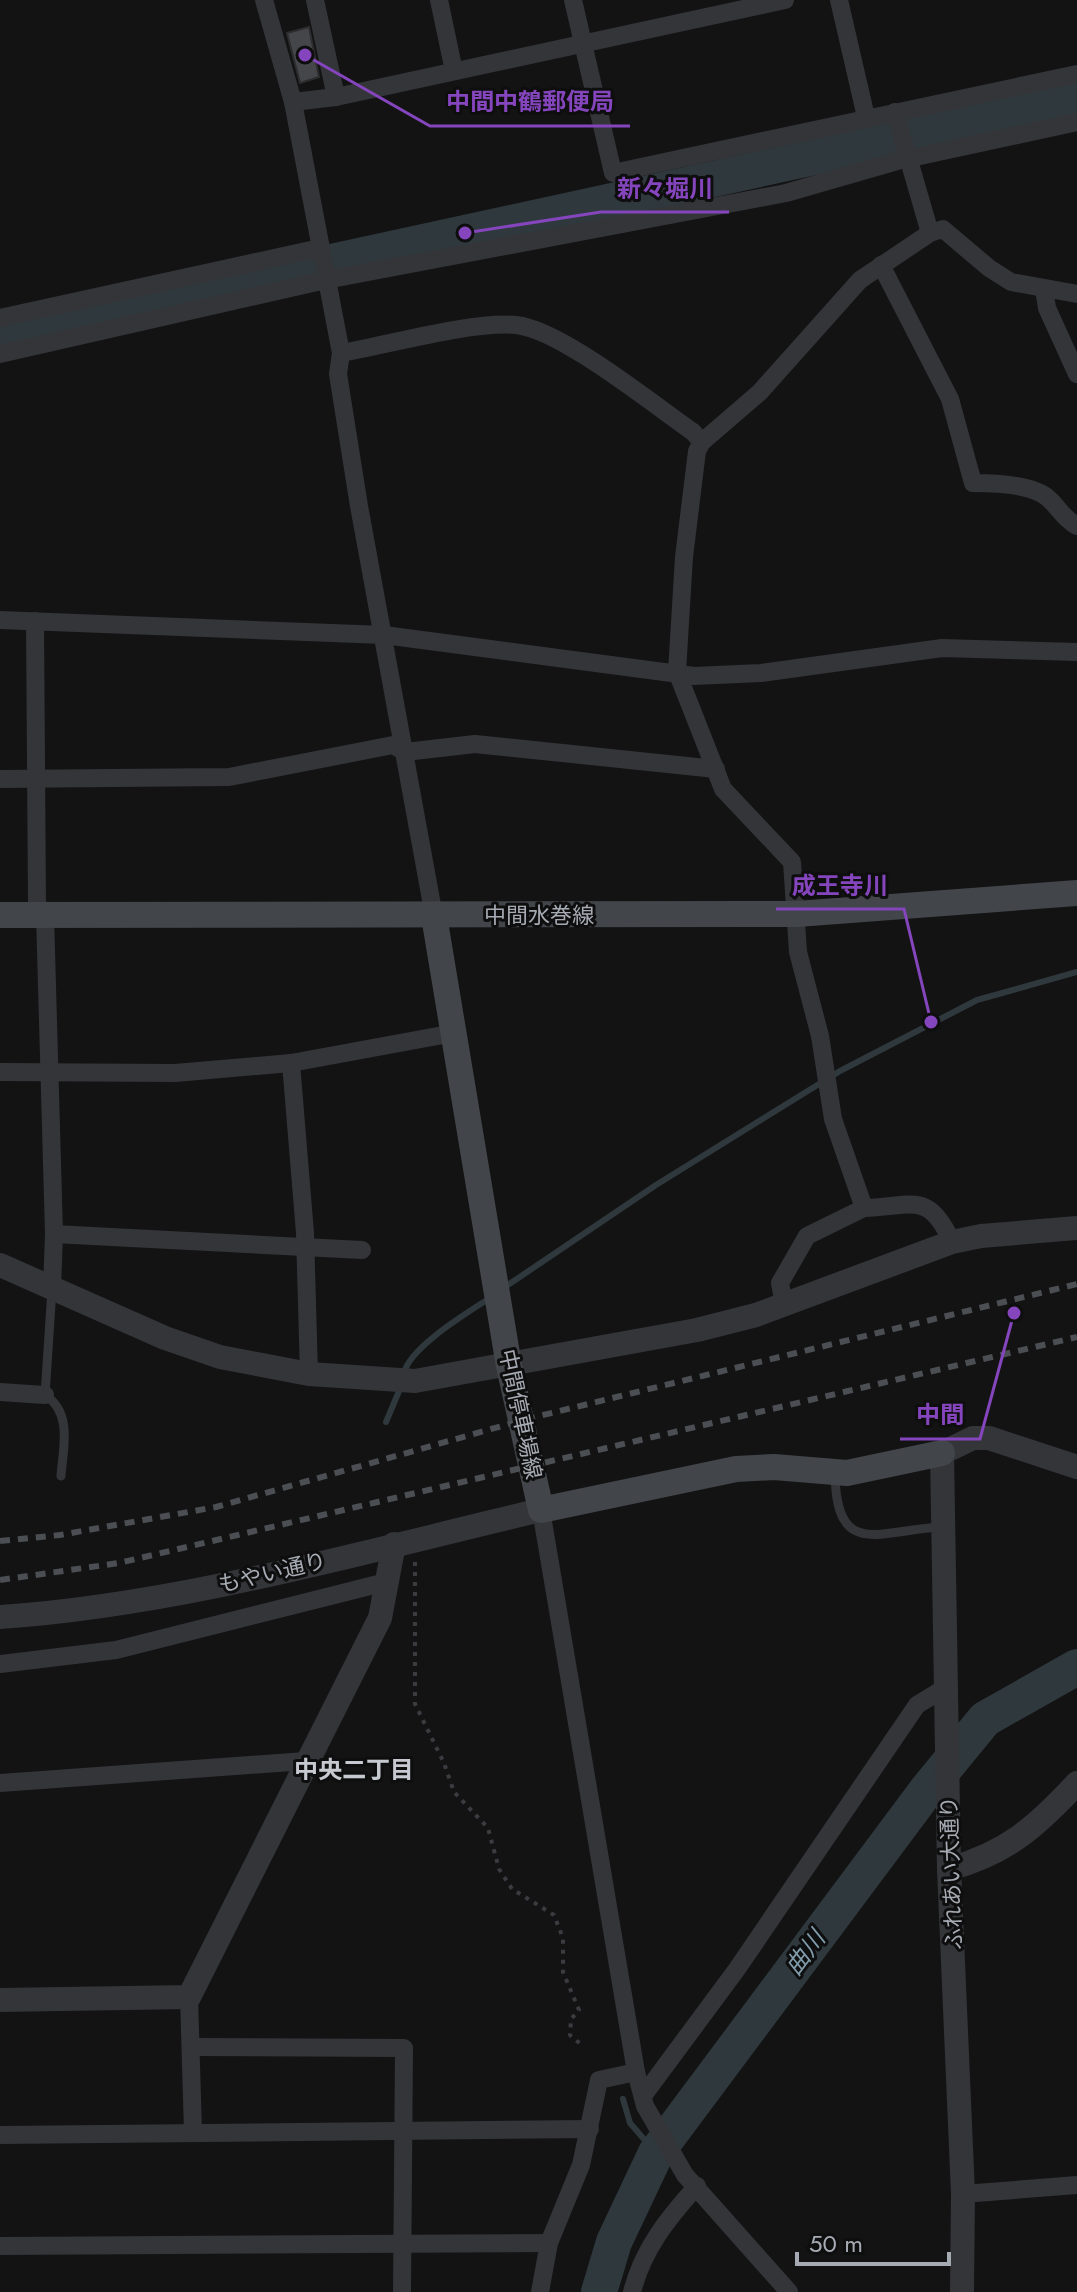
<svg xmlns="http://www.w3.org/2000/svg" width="1077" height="2292" font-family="Jost,'Noto Sans JP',sans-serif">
<rect width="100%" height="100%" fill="#131314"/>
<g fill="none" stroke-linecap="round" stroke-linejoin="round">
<g stroke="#2f393d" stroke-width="6">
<polyline points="502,1289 656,1185 840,1071 977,1000 1077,972"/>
<path d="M404 1373C410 1347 467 1313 490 1298"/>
<polyline points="386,1422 402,1384"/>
<polyline points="623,2099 630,2123 656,2153"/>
</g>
<g stroke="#2f393d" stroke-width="36">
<polyline points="0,334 1077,100"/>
<polyline points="599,2292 614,2242 656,2153 926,1791 985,1719 1077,1667"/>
</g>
</g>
<polygon fill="#454649" stroke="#2d2d30" stroke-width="2" points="309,27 319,77 300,83 287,33"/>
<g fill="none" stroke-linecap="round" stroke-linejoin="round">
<polyline stroke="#3a3c40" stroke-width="4" stroke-dasharray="4 6" stroke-linecap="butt" points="415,1562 415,1704 444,1763 454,1792 488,1828 499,1869 512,1889 554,1915 563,1938 563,1972 579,2010 571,2019 570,2035 584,2047"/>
<g stroke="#343539" stroke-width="9">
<path d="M52 1289 45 1395C73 1413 63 1448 61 1476"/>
<path d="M835 1473C836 1560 879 1530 941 1527"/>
</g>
<g stroke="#343539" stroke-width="18">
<polyline points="264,0 293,102 341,353 338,374 359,506 434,916"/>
<polyline points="315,0 336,97"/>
<polyline points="439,0 454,71"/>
<polyline points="573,0 613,173 1077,74"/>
<polyline points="839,0 866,117"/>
<polyline points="293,102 336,97 785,0"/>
<polyline points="895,112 930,233"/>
<path d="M881 265 950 399 973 483C993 483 1034 484 1049 499 1060 509 1063 518 1077 526"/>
<polyline points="1044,289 1047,308 1077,374"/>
<polyline points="0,318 320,248"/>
<path d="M341 353C388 345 472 321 516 325 560 329 654 405 693 432L702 442"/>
<polyline points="0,354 326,280 786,193 897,161 1077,122"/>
<polyline points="0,620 384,635 694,676 761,673 942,648 1077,652"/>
<polyline points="35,621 37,904 45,915 54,1234 52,1289"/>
<polyline points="0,779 229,777 393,745 405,752 475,744 716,769"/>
<polyline points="291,1063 305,1233 309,1374"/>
<polyline points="0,1072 175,1073 291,1063 454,1033"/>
<polyline points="54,1234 362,1250"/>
<path d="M952 1242C928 1190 913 1207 864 1208L833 1119 820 1036 798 952 792 862 723 789 677 672 684 557 697 451 702 442 760 392 860 280 930 233 943 229 989 268 1011 282 1077 294"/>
<polyline points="784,1305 780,1283 807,1236 864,1208"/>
<polyline points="0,1392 45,1395"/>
<polyline points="541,1510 636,2072 645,2106 685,2175 789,2292"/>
<polyline points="0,1664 116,1650 390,1581"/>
<polyline points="0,1783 306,1761"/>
<polyline points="189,1997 193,2132"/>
<polyline points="192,2047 404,2048 402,2292"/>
<polyline points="643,2096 737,1969 917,1705 945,1688"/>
<polyline points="0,2135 590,2129"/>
<polyline points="963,2194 1077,2185"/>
<polyline points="0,2246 549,2243"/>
<polyline points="540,2292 549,2243 581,2165 599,2080 636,2072"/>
<path d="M632 2292C643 2249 668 2218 697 2186"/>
</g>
<g stroke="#343539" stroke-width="24">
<polyline points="0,1265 165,1338 220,1357 309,1374 415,1381 697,1330 756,1315 952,1242 981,1236 1077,1228"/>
<path d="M0 1617C179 1605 366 1551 541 1510"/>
<path d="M949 1869C1007 1853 1036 1827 1077 1783"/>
<polyline points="0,2000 189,1997 380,1618 394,1544"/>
<polyline points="962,2292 963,2194 949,1869 942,1453 973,1438 989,1438 1077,1467"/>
</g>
<g stroke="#424549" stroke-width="26">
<polyline points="0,915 797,914 1077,893"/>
<polyline points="434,916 509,1366 541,1510 736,1469 774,1467 847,1473 942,1453"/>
</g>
<g stroke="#4b4e52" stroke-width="6" stroke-dasharray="10 8" stroke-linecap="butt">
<polyline points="0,1541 60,1535 216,1507 523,1420 1077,1284"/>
<polyline points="0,1580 119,1563 1077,1337"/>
</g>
</g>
<g text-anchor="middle" stroke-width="6" stroke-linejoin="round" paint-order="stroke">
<g font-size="22" fill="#a6abb3" stroke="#0e0e0f">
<text x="539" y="923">中間水巻線</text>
<text transform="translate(521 1414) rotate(78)" y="8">中間停車場線</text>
<text transform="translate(272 1572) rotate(-13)" y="8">もやい通り</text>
<text transform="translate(951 1873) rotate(-92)" y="8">ふれあい大通り</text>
</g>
<g font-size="24" font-weight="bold" fill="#c6cad0" stroke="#0e0e0f">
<text x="354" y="1778">中央二丁目</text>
</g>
<g font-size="24" font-style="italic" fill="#809cab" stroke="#0e0e0f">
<text transform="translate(805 1953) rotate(-53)" y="8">曲川</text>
</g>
</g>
<path fill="none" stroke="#8445bd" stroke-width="3" d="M305 55L430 126H630M465 233L601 212H729M931 1022L904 909H776M1014 1313L980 1439H900"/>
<g fill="#8445bd" stroke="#0e0e0f" stroke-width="3">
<circle cx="305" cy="55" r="8"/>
<circle cx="465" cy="233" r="8"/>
<circle cx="931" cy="1022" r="8"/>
<circle cx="1014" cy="1313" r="8"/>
</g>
<g font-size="24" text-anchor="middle" font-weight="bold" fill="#8445bd" stroke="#0e0e0f" stroke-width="6" stroke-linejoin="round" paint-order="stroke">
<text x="530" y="110">中間中鶴郵便局</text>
<text x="665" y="197">新々堀川</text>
<text x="840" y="894">成王寺川</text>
<text x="940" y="1423">中間</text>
</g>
<path d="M797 2252v12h152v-12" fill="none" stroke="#a6abb3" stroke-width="4"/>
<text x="809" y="2252" font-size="24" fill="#a6abb3" stroke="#0e0e0f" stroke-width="6" paint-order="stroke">50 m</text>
</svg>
